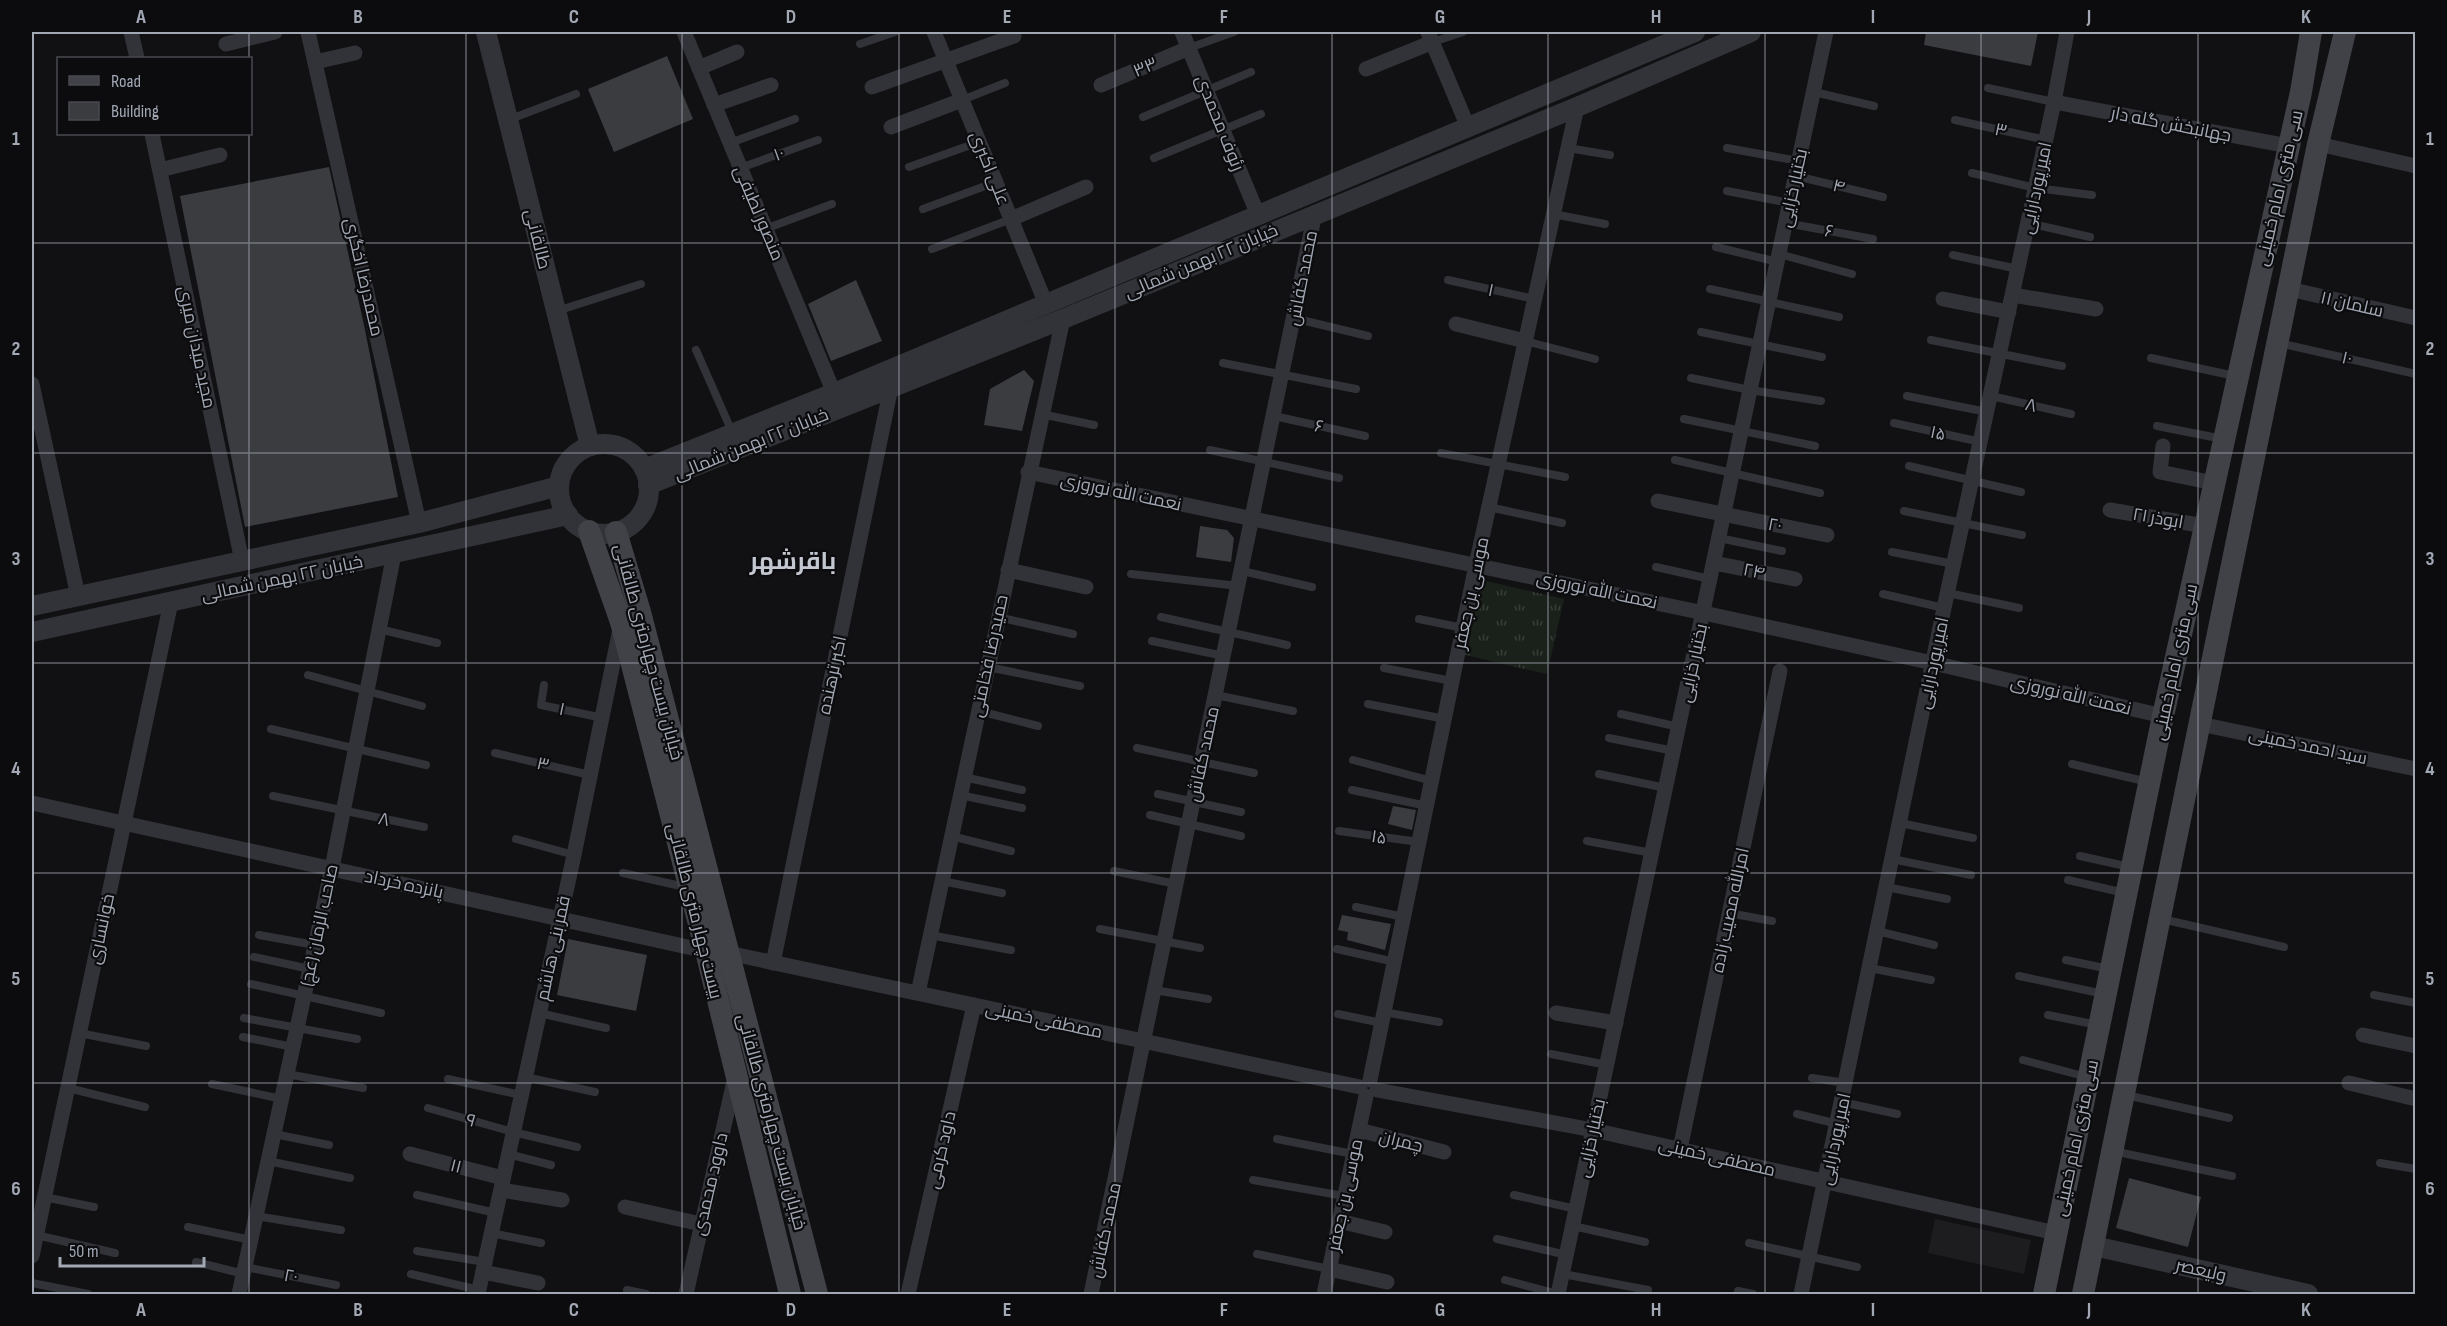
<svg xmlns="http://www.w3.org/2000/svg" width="2447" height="1326" font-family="'Sofia Sans Condensed',Cairo,sans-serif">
<defs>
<pattern id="grass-tufts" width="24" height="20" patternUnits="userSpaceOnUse" patternTransform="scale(1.5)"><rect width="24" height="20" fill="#19211a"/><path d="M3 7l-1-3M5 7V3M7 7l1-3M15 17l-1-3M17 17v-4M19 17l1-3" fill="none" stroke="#373e39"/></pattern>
</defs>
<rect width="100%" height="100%" fill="#111113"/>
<polygon fill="#1d1d20" points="1935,1219 2031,1240 2024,1274 1928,1253"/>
<polygon fill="url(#grass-tufts)" points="1482,580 1564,599 1547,674 1465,655"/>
<g fill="#3b3c40">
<polygon points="1926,32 2038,32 2031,66 1924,45"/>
<polygon points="667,56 693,119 614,152 588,89"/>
<polygon points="329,167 364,325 398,497 245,527 180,196"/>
<polygon points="856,280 882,341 831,361 808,304"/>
<polygon points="1024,370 1034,381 1022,431 984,425 990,389"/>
<polygon points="1200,526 1227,530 1234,538 1231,562 1196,557"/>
<polygon points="1393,806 1416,810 1412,830 1388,824"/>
<polygon points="1342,915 1391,924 1385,950 1347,940 1348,932 1338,930"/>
<polygon points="568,939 647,955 636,1011 557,995"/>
<polygon points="2129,1178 2201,1197 2188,1247 2116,1228"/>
</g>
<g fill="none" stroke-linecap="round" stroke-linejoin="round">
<g stroke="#323338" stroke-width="8">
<polyline points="1433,42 1463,32"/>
<polyline points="860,44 895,32"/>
<polyline points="1189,48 1234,32"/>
<polyline points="1988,88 2054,102"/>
<polyline points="1814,92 1874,106"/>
<polyline points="962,100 1005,83"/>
<polyline points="1143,117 1251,72"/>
<polyline points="508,120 576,94"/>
<polyline points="1955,120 2046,140"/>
<polyline points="730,143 795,119"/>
<polyline points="1568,148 1610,155"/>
<polyline points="1727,148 1799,161"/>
<polyline points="1154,158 1261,114"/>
<polyline points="909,167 979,142"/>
<polyline points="740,168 818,140"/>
<polyline points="1972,173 2036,188 2092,195"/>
<polyline points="1796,176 1883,197"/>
<polyline points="1727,191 1790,203"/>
<polyline points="923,209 996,182"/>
<polyline points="1553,214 1605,224"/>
<polyline points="1786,223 1873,239"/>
<polyline points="2028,223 2090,237"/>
<polyline points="765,229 832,204"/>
<polyline points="1716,247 1778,262"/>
<polyline points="932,249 1011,219"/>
<polyline points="1779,254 1852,274"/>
<polyline points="1953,255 2018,269"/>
<polyline points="1448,280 1535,299"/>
<polyline points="1710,289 1839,317"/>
<polyline points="557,311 641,284"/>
<polyline points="1293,318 1368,336"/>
<polyline points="1701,332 1822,357"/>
<polyline points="1931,340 2062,366"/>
<polyline points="1525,341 1595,359"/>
<polyline points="2279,343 2416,374"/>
<polyline points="696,350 733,434"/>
<polyline points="2151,358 2235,376"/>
<polyline points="1223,363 1356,389"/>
<polyline points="1691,378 1750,390 1821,401"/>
<polyline points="1907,396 1987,412"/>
<polyline points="1991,396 2071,414"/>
<polyline points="1041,414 1094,425"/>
<polyline points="1274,416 1365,436"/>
<polyline points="1684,419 1815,446"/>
<polyline points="1894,423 1981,442"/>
<polyline points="2157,426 2223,439"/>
<polyline points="1210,450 1339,478"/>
<polyline points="1441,453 1565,477"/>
<polyline points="1675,460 1820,493"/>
<polyline points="1909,466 2021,492"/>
<polyline points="1489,507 1562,523"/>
<polyline points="1904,511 2022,535"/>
<polyline points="1719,538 1782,551"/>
<polyline points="1892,552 1954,564"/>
<polyline points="1656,567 1710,579"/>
<polyline points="1242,571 1312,587"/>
<polyline points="1131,574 1239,586"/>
<polyline points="1948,593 2019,608"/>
<polyline points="1883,594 1944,608"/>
<polyline points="998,617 1073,634"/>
<polyline points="1161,617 1287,645"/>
<polyline points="1419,619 1463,628"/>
<polyline points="379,629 437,643"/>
<polyline points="1152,641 1224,656"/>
<polyline points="988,667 1080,686"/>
<polyline points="1384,668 1452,681"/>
<polyline points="308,675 422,706"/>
<polyline points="544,685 541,705 603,718"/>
<polyline points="1216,695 1293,711"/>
<polyline points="1368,704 1445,719"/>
<polyline points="979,711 1038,726"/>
<polyline points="1621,714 1679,727"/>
<polyline points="271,729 426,765"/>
<polyline points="1609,738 1674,751"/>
<polyline points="1137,748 1254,773"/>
<polyline points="495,753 590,775"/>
<polyline points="1353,760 1432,781"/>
<polyline points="2072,764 2148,782"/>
<polyline points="1599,774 1666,788"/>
<polyline points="964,777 1022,790"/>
<polyline points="1352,790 1427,806"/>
<polyline points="1158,794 1241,812"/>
<polyline points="960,795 1022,808"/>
<polyline points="273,796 424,827"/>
<polyline points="1150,815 1241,836"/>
<polyline points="1900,823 1973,838"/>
<polyline points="1339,831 1419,842"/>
<polyline points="951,836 1011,851"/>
<polyline points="516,839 574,855"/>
<polyline points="1587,841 1652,853"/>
<polyline points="2080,856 2130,867"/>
<polyline points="1892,859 1971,875"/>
<polyline points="1114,871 1176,884"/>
<polyline points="623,873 685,887"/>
<polyline points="2068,880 2125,893"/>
<polyline points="942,881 1002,893"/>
<polyline points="1886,887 1947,899"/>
<polyline points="1356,907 1404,917"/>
<polyline points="1729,913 1772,921"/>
<polyline points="2162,919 2284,947"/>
<polyline points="1100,929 1200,948"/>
<polyline points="1877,931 1934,945"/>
<polyline points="259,935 315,945"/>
<polyline points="930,935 1011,950"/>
<polyline points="1337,949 1395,962"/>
<polyline points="254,957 310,969"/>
<polyline points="2066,960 2109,969"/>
<polyline points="1870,968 1931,980"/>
<polyline points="2019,976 2104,994"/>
<polyline points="251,984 381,1013"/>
<polyline points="1154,990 1208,999"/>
<polyline points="2374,995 2416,1003"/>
<polyline points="1384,1012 1439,1022"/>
<polyline points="539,1013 606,1028"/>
<polyline points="1338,1014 1382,1023"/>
<polyline points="2048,1015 2098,1025"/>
<polyline points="244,1018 357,1039"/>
<polyline points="79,1033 146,1046"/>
<polyline points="243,1037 293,1047"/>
<polyline points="1551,1054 1607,1065"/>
<polyline points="2023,1060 2087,1077"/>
<polyline points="287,1074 363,1088"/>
<polyline points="525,1077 595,1092"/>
<polyline points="1812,1078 1846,1083"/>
<polyline points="448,1079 521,1095"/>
<polyline points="212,1084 282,1099"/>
<polyline points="68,1088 145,1107"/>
<polyline points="2126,1095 2229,1118"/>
<polyline points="1842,1102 1897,1114"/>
<polyline points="428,1108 513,1132 577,1147"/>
<polyline points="1797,1114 1838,1124"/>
<polyline points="274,1134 329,1145"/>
<polyline points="1277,1139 1353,1154"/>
<polyline points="2113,1151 2232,1176"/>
<polyline points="508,1154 551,1165"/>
<polyline points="268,1161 350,1178"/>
<polyline points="2380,1163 2416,1169"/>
<polyline points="1253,1180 1344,1196"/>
<polyline points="417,1195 496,1213"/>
<polyline points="1514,1195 1576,1209"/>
<polyline points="44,1197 94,1207"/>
<polyline points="256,1216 341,1230"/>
<polyline points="1573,1226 1645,1242"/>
<polyline points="188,1227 251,1240"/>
<polyline points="491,1233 541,1243"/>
<polyline points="36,1235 115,1253"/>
<polyline points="1497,1239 1567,1255"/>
<polyline points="1749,1243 1857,1267"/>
<polyline points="417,1251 485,1262"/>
<polyline points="1257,1254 1329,1269"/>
<polyline points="196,1262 244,1274"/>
<polyline points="245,1267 336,1285"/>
<polyline points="411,1274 479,1290"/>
<polyline points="1563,1274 1648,1290"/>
<polyline points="1505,1280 1558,1294"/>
<polyline points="32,1283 88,1294"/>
<polyline points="627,1290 646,1294"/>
<polyline points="1738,1291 1753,1294"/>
</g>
<g stroke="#323338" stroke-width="15">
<polyline points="131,32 137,58"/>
<polyline points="308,32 419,523"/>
<polyline points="684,32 834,393"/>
<polyline points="934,32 1046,304"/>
<polyline points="1182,32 1258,215"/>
<polyline points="1428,32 1468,127"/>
<polyline points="226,44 275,32"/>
<polyline points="315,62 355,53"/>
<polyline points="699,68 737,52"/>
<polyline points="1366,69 1433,42"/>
<polyline points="1101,85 1189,48"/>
<polyline points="872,87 1014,36"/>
<polyline points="2054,102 2288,146"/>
<polyline points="714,105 771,85"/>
<polyline points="891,127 962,100"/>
<polyline points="152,134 242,561"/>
<polyline points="2318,144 2416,166"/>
<polyline points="160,170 220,155"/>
<polyline points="1011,219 1086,187"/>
<polyline points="2289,289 2416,318"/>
<polyline points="2013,295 2096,309"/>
<polyline points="1943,299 2009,312"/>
<polyline points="1456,324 1525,341"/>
<polyline points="32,384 78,596"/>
<polyline points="2163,446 2160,472 2214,483"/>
<polyline points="1028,472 1704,613 1933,663 2163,716"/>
<polyline points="1658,501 1827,535"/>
<polyline points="2110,510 2205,526"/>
<polyline points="1714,563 1795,579"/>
<polyline points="1008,570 1086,587"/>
<polyline points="2200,724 2416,769"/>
<polyline points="32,803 706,951"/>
<polyline points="728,953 1360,1087"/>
<polyline points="773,963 891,387"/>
<polyline points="918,993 1063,319"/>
<polyline points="1556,1013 1616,1023"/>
<polyline points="2363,1035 2416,1046"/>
<polyline points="1370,1080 1476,565 1577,107"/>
<polyline points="2349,1083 2416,1099"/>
<polyline points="1377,1090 1593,1130 2056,1233"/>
<polyline points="1359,1130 1444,1152"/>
<polyline points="1680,1149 1780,671"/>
<polyline points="410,1154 503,1178"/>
<polyline points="501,1190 562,1200"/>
<polyline points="625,1207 701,1224"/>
<polyline points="1339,1221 1385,1232"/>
<polyline points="32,1256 171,602"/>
<polyline points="1329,1269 1387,1282"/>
<polyline points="483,1272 538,1283"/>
<polyline points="239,1294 332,868 394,554"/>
<polyline points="478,1294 574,855 620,629"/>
<polyline points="686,1294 735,1077"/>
<polyline points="908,1294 974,1005"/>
<polyline points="1091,1294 1315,213"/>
<polyline points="1324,1294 1366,1096"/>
<polyline points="1558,1294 1826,32"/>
<polyline points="1801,1294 1944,608 2054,102 2067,32"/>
</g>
<g stroke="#323338" stroke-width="20">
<polyline points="486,32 590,446"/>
<circle cx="604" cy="489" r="45"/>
<polyline points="644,469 834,393 1695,32"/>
<polyline points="648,485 1063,319 1577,107 1751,32"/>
<polyline points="32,606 419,523 559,486"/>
<polyline points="32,632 568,515"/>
<polyline points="2094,1246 2308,1294"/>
</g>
<g stroke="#404248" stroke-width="22">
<polyline points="589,531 621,622 706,951 790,1294"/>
<polyline points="616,532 640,612 817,1294"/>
<polyline points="2044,1294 2163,716 2301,92 2311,32"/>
<polyline points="2083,1294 2318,144 2345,32"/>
</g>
</g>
<path fill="none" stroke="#a2a8b4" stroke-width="1.5" stroke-opacity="0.55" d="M249 32V58M466 32V1294M682 32V1294M899 32V1294M1115 32V1294M1332 32V1294M1548 32V1294M1765 32V1294M1981 32V1294M2198 32V1294M249 134V1294M32 243H2416M32 453H2416M32 663H2416M32 873H2416M32 1083H2416"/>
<g text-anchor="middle" stroke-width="4.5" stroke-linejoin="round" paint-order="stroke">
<g font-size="18" fill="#a2a8b4" stroke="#0c0c0e">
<text transform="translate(1145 67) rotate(-23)" y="6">۳۳</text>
<text transform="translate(1220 123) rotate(68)" y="6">رئوف محمدی</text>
<text transform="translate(2171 124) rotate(11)" y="6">جهانبخش گله دار</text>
<text transform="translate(2001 130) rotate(12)" y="6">۳</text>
<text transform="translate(779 154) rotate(-20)" y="6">۱۰</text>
<text transform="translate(990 168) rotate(68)" y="6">علی اکبری</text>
<text transform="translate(1839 186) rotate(13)" y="6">۴</text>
<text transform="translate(1793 188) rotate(-78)" y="6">بختیار خزایی</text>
<text transform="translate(2036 188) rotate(-78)" y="6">امیر پوردارایی</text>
<text transform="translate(2279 188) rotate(-77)" y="6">سی متری امام خمینی</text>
<text transform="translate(759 213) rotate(67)" y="6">منصور لطیفی</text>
<text transform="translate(1829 231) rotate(11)" y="6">۶</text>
<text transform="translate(538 239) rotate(76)" y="6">طالقانی</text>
<text transform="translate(1201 261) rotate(-23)" y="6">خیابان ۲۲ بهمن شمالی</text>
<text transform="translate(364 277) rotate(77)" y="6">محمدرضا اخگری</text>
<text transform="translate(1302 278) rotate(-79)" y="6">محمد کفاش</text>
<text transform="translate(1491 290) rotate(12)" y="6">۱</text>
<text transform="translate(2352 304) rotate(13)" y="6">سلمان ۱۱</text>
<text transform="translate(197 347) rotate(78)" y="6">مجید میدان میری</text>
<text transform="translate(2347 358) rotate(13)" y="6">۱۰</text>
<text transform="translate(2031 405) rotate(13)" y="6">۸</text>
<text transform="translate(1319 426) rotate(13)" y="6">۶</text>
<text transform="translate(1938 433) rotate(12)" y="6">۱۵</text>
<text transform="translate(751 444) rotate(-22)" y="6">خیابان ۲۲ بهمن شمالی</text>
<text transform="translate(1121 492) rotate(12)" y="6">نعمت الله نوروزی</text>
<text transform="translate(2158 518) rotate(10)" y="6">ابوذر ۲۱</text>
<text transform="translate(1775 525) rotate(11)" y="6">۲۰</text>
<text transform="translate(1754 571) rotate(11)" y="6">۲۴</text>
<text transform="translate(282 578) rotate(-12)" y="6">خیابان ۲۲ بهمن شمالی</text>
<text transform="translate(1597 590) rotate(12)" y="6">نعمت الله نوروزی</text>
<text transform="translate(1471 593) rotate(-78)" y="6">موسی بن جعفر</text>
<text transform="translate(649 652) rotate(75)" y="6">خیابان بیست چهارمتری طالقانی</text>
<text transform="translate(989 656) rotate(-78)" y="6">حمیدرضا فخامتی</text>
<text transform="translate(2175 662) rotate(-78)" y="6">سی متری امام خمینی</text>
<text transform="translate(1693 663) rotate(-78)" y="6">بختیار خزایی</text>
<text transform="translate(1933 663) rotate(-78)" y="6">امیر پوردارایی</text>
<text transform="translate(832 675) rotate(-78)" y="6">اکبر ترهنده</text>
<text transform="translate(2071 695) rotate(13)" y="6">نعمت الله نوروزی</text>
<text transform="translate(562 709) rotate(12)" y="6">۱</text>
<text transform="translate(2308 746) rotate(12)" y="6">سید احمد خمینی</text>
<text transform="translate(1203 754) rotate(-78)" y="6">محمد کفاش</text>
<text transform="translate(543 764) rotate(13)" y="6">۳</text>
<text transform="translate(384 819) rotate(12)" y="6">۸</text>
<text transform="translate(1379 837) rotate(8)" y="6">۱۵</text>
<text transform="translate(404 884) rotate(12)" y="6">پانزده خرداد</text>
<text transform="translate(1730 910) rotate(-78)" y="6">امرالله مصیب زاده</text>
<text transform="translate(695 911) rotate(76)" y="6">بیست چهار متری طالقانی</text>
<text transform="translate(319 925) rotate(-78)" y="6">صاحب الزمان (عج)</text>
<text transform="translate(101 929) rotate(-78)" y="6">خوانساری</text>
<text transform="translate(553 948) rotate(-78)" y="6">قمر بنی هاشم</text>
<text transform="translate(1044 1020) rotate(12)" y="6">مصطفی خمینی</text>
<text transform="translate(471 1120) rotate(16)" y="6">۹</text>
<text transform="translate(772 1122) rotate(75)" y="6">خیابان بیست چهارمتری طالقانی</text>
<text transform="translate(1591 1138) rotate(-78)" y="6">بختیار خزایی</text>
<text transform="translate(2076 1138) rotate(-78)" y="6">سی متری امام خمینی</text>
<text transform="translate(1835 1139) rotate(-78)" y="6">امیر پوردارایی</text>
<text transform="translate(1401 1141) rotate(14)" y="6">چمران</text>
<text transform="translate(941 1150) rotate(-77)" y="6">داود کرمی</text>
<text transform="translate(1717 1157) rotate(13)" y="6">مصطفی خمینی</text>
<text transform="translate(456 1166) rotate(14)" y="6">۱۱</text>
<text transform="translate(710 1184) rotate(-77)" y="6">داوود محمدی</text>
<text transform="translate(1345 1195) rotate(-78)" y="6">موسی بن جعفر</text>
<text transform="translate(1105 1230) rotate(-78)" y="6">محمد کفاش</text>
<text transform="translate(2201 1270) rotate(13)" y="6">وليعصر</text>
<text transform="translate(291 1276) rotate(11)" y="6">۲۰</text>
</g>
<g font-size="24" font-weight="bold" fill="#c3c7d0" stroke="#0c0c0e">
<text x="793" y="569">باقرشهر</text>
</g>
</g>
<rect width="2447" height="1326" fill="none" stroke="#0c0c0e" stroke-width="66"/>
<rect x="57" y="57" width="195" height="78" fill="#0c0c0e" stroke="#484a50" stroke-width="1.5"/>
<rect x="69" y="76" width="30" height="9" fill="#404248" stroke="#484a50" stroke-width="1.5"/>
<text x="111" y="87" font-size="18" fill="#a2a8b4">Road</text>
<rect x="69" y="102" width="30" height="18" fill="#3b3c40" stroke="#484a50" stroke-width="1.5"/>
<text x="111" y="117" font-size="18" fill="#a2a8b4">Building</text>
<path d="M60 1257v9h144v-9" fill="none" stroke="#a2a8b4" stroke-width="3"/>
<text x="69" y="1257" font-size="18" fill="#a2a8b4" stroke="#0c0c0e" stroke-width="4.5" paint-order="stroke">50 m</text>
<rect x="33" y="33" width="2381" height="1260" fill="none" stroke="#a2a8b4" stroke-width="2"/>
<g font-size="20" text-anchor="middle" font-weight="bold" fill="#a2a8b4">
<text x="141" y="23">A</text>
<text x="358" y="23">B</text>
<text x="574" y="23">C</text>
<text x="791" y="23">D</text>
<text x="1007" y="23">E</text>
<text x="1224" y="23">F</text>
<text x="1440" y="23">G</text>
<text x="1656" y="23">H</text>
<text x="1873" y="23">I</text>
<text x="2089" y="23">J</text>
<text x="2306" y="23">K</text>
<text x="16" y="145">1</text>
<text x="2430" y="145">1</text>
<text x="16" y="355">2</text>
<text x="2430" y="355">2</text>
<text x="16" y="565">3</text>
<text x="2430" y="565">3</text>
<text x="16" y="775">4</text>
<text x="2430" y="775">4</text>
<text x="16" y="985">5</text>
<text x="2430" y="985">5</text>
<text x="16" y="1195">6</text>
<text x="2430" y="1195">6</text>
<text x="141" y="1316">A</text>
<text x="358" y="1316">B</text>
<text x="574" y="1316">C</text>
<text x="791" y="1316">D</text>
<text x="1007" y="1316">E</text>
<text x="1224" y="1316">F</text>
<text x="1440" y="1316">G</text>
<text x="1656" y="1316">H</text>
<text x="1873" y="1316">I</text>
<text x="2089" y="1316">J</text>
<text x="2306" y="1316">K</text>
</g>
</svg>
